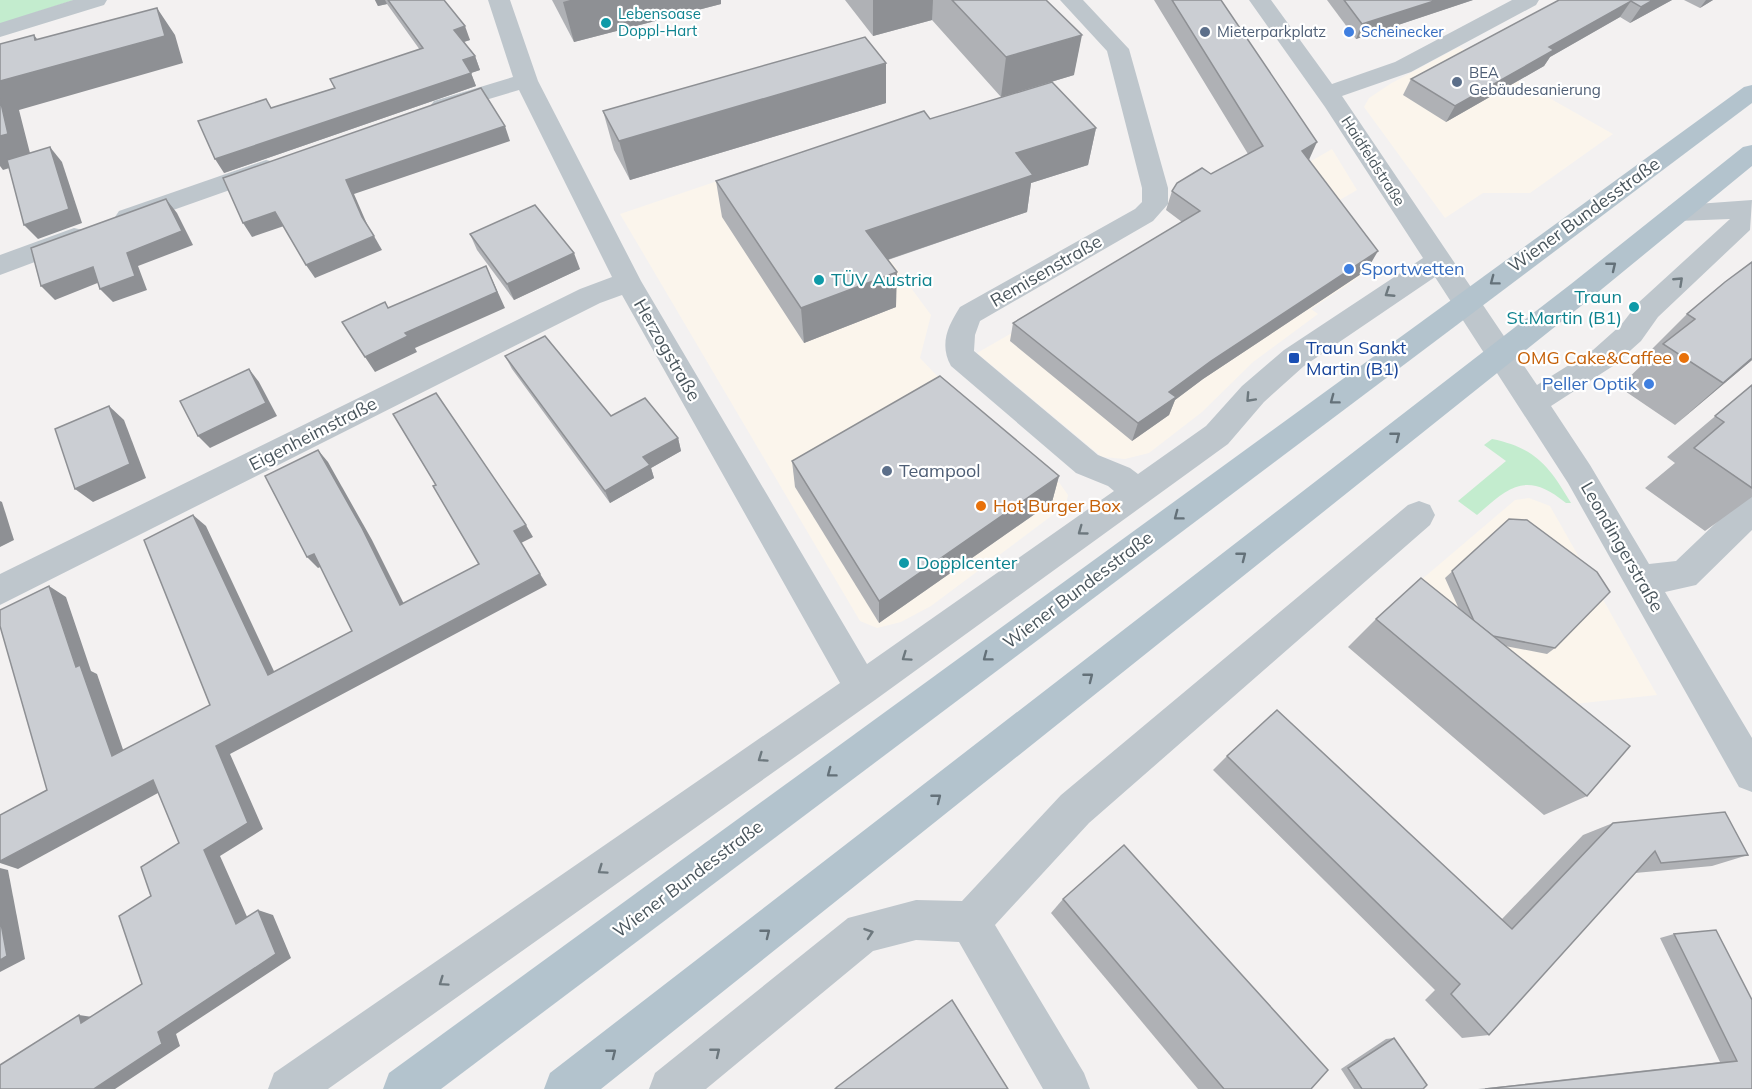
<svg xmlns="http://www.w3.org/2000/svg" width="1752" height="1089" font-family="Mulish,sans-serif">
<rect width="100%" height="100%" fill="#f3f1f1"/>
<g fill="#fbf5ec">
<polygon points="1459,47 1613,134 1530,193 1483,193 1445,218 1364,107 1369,98 1390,84"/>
<polygon points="1332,149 1357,190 1324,209 1368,271 1311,309 1318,314 1253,362 1202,412 1149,453 1125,459 1102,457 977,353"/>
<polygon points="809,150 931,315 920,358 941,380 1058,481 1068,495 1066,505 931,606 901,622 877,628 860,621 620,214"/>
<polygon points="1529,498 1550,506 1657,695 1574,704 1421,580 1515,500"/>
</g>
<g fill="#c3ecce">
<polygon points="0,0 74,0 0,24"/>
<path d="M1492 439C1536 448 1549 466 1571 503H1566C1526 470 1509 487 1477 515L1458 501 1506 461 1484 445Z"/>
</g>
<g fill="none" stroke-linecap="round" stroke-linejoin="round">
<g fill="#bec6cc" fill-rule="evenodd">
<polygon points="73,0 107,0 104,5 0,37 0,23"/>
<path d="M488 0H510L538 81 641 281 867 664 1114 491 1108 486 1076 473 951 366C939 344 948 326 960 307L1135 209 1142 202V188L1107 51 1060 0H1083L1129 49 1168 188V204L1153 221 980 321 975 335 974 351 1098 455 1130 468 1138 474 1206 426 1242 386 1284 350 1423 258 1325 107 1249 0H1271L1332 84 1395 62 1512 0H1539L1536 5 1411 72 1342 96 1537 385 1593 350 1621 325 1638 303 1730 219 1678 221 1669 218 1665 212 1669 206 1752 200 1750 230 1658 317 1641 341 1613 366 1551 406 1590 465 1649 564 1676 561 1741 499 1752 495V530L1696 585 1665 592 1752 738V792L1739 787 1568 483 1435 277 1304 366 1264 402 1228 444 875 700 328 1089H268L274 1073 840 683 622 295 600 303 0 605V574L580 289 612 277 519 90 442 113 434 111 430 106 434 101 513 77Z"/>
<polygon points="266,160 275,162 279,168 275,174 128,226 119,223 115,217 119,211"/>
<polygon points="74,228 83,230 87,237 83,244 0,275 0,255"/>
<polygon points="1419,501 1430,505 1435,515 1430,525 1089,823 995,925 1084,1073 1090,1089 1043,1089 959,942 916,940 873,951 706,1089 649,1089 655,1073 848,918 916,900 962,901 1061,795 1408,505"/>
</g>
<g fill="#b3c3cd" fill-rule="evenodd">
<polygon points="1752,85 1752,103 441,1089 383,1089 389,1073 1744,87"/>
<polygon points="1752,145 1752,166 1591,298 601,1089 544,1089 550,1073 1571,284 1743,147"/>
</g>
</g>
<g fill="#afb1b5">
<polygon points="375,0 444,0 470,40 464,42 475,56 480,70 471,73 476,86 224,173 266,99 271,108 334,88 330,79 420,50 387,4 378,6"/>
<polygon points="552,0 721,0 721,4 574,42"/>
<polygon points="845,0 1046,0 1074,75 1001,97 932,20 873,36"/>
<polygon points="1154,0 1221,0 1309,160 1367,270 1203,379 1175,400 1169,415 1132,441 1010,341 1013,323 1182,222 1166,210 1172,191 1211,174 1248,154"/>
<polygon points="1327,0 1473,0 1356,39"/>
<polygon points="1559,0 1672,0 1630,23 1620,17 1550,57 1544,66 1446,122 1403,95 1411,79"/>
<polygon points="1684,0 1713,0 1700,8"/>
<polygon points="886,63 886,103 630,180 614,150 603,111"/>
<polygon points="930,119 1096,128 1088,165 1031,183 1027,212 888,260 896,307 804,343 722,217 716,181"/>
<polygon points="470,234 580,269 514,300 477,250"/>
<polygon points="1752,262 1752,360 1675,425 1619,387 1647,360 1643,358 1687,314"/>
<polygon points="505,356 611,416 678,438 681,451 651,468 654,478 610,503 512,369"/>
<polygon points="1752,385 1752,497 1705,531 1645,488 1675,463 1667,457"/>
<polygon points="792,461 1059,476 1052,502 879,623 795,487"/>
<polygon points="1509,519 1555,648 1547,654 1505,646 1587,796 1544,815 1348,647 1376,619 1459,609 1445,578"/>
<polygon points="1227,756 1502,919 1583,835 1613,823 1748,855 1712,866 1635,873 1489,1035 1462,1038 1425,1000 1435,990 1213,770"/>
<polygon points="1063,899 1311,1089 1198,1089 1051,913"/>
<polygon points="1674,934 1752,1089 1478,1089 1720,1062 1660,938"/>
<polygon points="1394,1038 1423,1089 1354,1089 1341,1069 1386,1039"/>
</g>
<g fill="#8e9094">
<polygon points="375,0 385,0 387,4 378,6"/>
<polygon points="570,0 721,0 721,4 574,42 563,2"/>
<polygon points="873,0 933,0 932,20 873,36"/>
<polygon points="1437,0 1473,0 1356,39 1362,24"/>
<polygon points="1653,0 1672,0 1630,23 1641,7"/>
<polygon points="1706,0 1713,0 1700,8"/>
<polygon points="1631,1 1620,17 1550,57 1544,66 1446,122 1455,106 1549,47"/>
<polygon points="157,8 175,35 183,63 19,110 32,161 3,170 0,166 0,81 35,40 34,35 55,63"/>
<polygon points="465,26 470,40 460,43 454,30"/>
<polygon points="1082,35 1074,75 1001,97 1006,57"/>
<polygon points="475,56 480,70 471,73 476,86 224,173 215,159"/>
<polygon points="886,63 886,103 630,180 619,141"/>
<polygon points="505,126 510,141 354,194 370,231 362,217 346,180"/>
<polygon points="1096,128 1088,165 1031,183 1027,212 866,267 866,231 1016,153"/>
<polygon points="1317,142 1308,162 1302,151"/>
<polygon points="50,147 62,162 82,223 38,239 24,225"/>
<polygon points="166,199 177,213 193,245 138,266 147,290 113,302 100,289"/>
<polygon points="275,212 284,226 252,237 243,223"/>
<polygon points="374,236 382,250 315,278 306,265"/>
<polygon points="1378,251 1367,270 1203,379 1175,400 1169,415 1132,441 1138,423 1169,392 1211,361"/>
<polygon points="574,253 580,269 514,300 507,284"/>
<polygon points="486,266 505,308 415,348 417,352 375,372 365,357 405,333"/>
<polygon points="93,267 105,280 55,300 41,286"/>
<polygon points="897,272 896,307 804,343 801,308"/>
<polygon points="1752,358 1752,360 1675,425 1723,383"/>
<polygon points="249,369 259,382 277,416 210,448 198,436"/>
<polygon points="109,406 124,420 146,478 93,502 75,489"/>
<polygon points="678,438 681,451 651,468 654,478 610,503 605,491 643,457"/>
<polygon points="318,450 328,462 372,540 410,616 400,605"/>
<polygon points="1059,476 1052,502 879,623 879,601"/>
<polygon points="0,501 2,502 14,540 0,547"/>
<polygon points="193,515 206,526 280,684 268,675"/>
<polygon points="526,525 533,537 521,543 547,585 230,754 263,829 220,856 252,928 236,924 204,850 216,746 540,574 514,531"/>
<polygon points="314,554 325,565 318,568 307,557"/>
<polygon points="49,586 66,597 91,671 97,674 128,764 112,756 76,667"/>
<polygon points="153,780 169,787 18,869 0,863 0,861"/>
<polygon points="0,868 8,870 25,959 0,972"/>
<polygon points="258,910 273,915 291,958 176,1034 180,1046 115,1089 94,1089 158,1032"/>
<polygon points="79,1015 99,1018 81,1023"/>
</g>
<g fill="#cbced3" stroke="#8e9094" stroke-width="1.5">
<polygon points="388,0 444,0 465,26 454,30 475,56 463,60 471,73 215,159 198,121 266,99 271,108 335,88 330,79 423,48"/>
<polygon points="952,0 1046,0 1082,35 1006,57"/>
<polygon points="1172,0 1221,0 1317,142 1302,151 1378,251 1211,361 1169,392 1176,397 1138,423 1013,323 1200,211 1172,191 1177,183 1202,168 1211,174 1263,146"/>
<polygon points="1344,0 1437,0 1362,24"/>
<polygon points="1559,0 1653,0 1641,7 1631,1 1549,47 1554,50 1455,106 1411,79"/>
<polygon points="157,8 165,36 0,81 0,44 34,35 35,40"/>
<polygon points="865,37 886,63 619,141 603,111"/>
<polygon points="1052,82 1096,128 1016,153 1033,175 866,231 897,272 801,308 716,181 924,111 930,119"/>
<polygon points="481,88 505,126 346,180 362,217 374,236 306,265 275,212 243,223 223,178"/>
<polygon points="0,99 8,134 0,136"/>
<polygon points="50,147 69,209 24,225 7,160"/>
<polygon points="166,199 182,231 127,253 135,276 100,289 93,267 41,286 31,248"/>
<polygon points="535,205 574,253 507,284 470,234"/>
<polygon points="1752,262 1752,358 1723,383 1663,344 1695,319 1687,314 1725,282"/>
<polygon points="486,266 497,292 405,333 408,336 365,357 342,322 385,302 388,308"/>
<polygon points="545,336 611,416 645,398 678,438 643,457 650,465 605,491 505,356"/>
<polygon points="249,369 266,403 198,436 180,401"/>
<polygon points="940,376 1059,476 879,601 792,461"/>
<polygon points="1752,385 1752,488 1694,448 1724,422 1715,416"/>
<polygon points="436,393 526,525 514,531 540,574 216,746 248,823 204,850 236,924 258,910 276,954 158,1032 162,1044 94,1089 0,1089 0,1065 79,1015 81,1023 142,984 119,916 151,896 141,867 179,843 153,780 0,861 0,815 47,790 0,626 0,610 49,586 76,667 80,665 112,756 210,705 144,540 193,515 268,675 352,631 314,554 307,557 265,476 318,450 362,528 400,605 479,564 433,486 436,485 393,414"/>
<polygon points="109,406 130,464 75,489 55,429"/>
<polygon points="1509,519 1527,520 1597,572 1610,592 1555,648 1493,636 1474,621 1452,571"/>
<polygon points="1421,578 1630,746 1587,796 1376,619"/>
<polygon points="1277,710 1512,929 1613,823 1725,812 1748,855 1661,863 1655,851 1489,1035 1451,994 1460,984 1227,756"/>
<polygon points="1124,845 1328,1070 1311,1089 1224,1089 1063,899"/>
<polygon points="0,918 7,956 0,960"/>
<polygon points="1716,930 1752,1000 1752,1089 1485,1089 1737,1061 1674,934"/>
<polygon points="952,1000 1008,1089 835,1089 837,1087"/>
<polygon points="1394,1038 1427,1085 1423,1089 1362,1089 1348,1068"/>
</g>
<defs><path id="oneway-chevron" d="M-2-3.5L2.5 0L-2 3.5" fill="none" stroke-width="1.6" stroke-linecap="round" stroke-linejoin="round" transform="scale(1.5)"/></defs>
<g stroke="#647179">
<use href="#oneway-chevron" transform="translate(1612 266) rotate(-39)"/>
<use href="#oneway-chevron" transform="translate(1494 281) rotate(143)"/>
<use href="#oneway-chevron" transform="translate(1334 400) rotate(143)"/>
<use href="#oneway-chevron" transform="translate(1396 436) rotate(-38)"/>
<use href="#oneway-chevron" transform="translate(1178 516) rotate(143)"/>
<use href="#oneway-chevron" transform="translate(1242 556) rotate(-38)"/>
<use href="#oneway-chevron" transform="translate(987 657) rotate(143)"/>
<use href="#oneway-chevron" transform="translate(1089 677) rotate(-38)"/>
<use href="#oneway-chevron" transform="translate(831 773) rotate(143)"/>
<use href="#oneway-chevron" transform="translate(937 798) rotate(-38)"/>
<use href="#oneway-chevron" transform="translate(766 933) rotate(-38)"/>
<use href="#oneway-chevron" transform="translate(612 1053) rotate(-38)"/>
</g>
<g stroke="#6d787e">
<use href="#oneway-chevron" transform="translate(1679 281) rotate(-43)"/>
<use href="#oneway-chevron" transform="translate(1389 293) rotate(147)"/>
<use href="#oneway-chevron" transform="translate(1250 398) rotate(133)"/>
<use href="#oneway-chevron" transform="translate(1082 531) rotate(144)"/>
<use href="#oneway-chevron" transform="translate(906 657) rotate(145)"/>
<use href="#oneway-chevron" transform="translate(762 758) rotate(145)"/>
<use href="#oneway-chevron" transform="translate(602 870) rotate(145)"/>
<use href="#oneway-chevron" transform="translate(869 933) rotate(-19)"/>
<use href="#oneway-chevron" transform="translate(443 982) rotate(145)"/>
<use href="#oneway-chevron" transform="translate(716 1052) rotate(-39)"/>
</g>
<g fill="#0f9aa8" stroke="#fff" stroke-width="2">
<circle cx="606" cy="23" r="6"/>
<circle cx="819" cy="280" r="6"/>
<circle cx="1634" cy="307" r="6"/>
<circle cx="904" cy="563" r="6"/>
</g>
<g fill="#5c6f8a" stroke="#fff" stroke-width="2">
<circle cx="1205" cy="32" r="6"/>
<circle cx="1457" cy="82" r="6"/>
<circle cx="887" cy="471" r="6"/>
</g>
<g fill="#3f7fe0" stroke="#fff" stroke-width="2">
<circle cx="1349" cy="32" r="6"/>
<circle cx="1349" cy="269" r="6"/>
<circle cx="1649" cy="384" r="6"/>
</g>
<rect fill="#1a4fb4" stroke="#fff" stroke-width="2" x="1288" y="352" width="12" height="12" rx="3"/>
<g fill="#e8710a" stroke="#fff" stroke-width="2">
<circle cx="1684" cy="358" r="6"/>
<circle cx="981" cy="506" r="6"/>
</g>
<g text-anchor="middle" stroke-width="4.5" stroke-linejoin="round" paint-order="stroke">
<g font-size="15" fill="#0d838f" stroke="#fff" text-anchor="start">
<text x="618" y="19">Lebensoase<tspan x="618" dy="17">Doppl-Hart</tspan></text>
</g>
<g font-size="15" fill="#4e5e75" stroke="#fff" text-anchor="start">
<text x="1217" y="37">Mieterparkplatz</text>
<text x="1469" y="78">BEA<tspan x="1469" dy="17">Gebäudesanierung</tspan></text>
</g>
<g font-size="15" fill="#366cbe" stroke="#fff" text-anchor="start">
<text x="1361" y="37">Scheinecker</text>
</g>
<g font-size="15" fill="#4a565d" stroke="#fff">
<text transform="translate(1373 161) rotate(57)" y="5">Haidfeldstraße</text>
</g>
<g font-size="18" fill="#4a565d" stroke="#fff">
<text transform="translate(1584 215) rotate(-36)" y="6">Wiener Bundesstraße</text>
<text transform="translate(1046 271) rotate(-30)" y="6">Remisenstraße</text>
<text transform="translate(667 350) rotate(60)" y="6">Herzogstraße</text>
<text transform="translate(313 434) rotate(-27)" y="6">Eigenheimstraße</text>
<text transform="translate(1622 547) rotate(60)" y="6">Leondingerstraße</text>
<text transform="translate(1078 590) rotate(-37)" y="6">Wiener Bundesstraße</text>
<text transform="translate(688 879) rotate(-37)" y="6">Wiener Bundesstraße</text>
</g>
<g font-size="18" fill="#366cbe" stroke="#fff" text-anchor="start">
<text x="1361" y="275">Sportwetten</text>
<text x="1637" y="390" text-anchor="end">Peller Optik</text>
</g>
<g font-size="18" fill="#0d838f" stroke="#fff" text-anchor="start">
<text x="831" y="286">TÜV Austria</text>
<text x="1622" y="303" text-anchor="end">Traun<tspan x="1622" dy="21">St.Martin (B1)</tspan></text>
<text x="916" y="569">Dopplcenter</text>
</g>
<g font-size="18" fill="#164399" stroke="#fff" text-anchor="start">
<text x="1306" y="354">Traun Sankt<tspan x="1306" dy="21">Martin (B1)</tspan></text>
</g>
<g font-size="18" fill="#c56008" stroke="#fff" text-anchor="end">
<text x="1672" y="364">OMG Cake&amp;Caffee</text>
<text x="993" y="512" text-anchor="start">Hot Burger Box</text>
</g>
<g font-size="18" fill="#4e5e75" stroke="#fff" text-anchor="start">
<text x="899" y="477">Teampool</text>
</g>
</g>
</svg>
